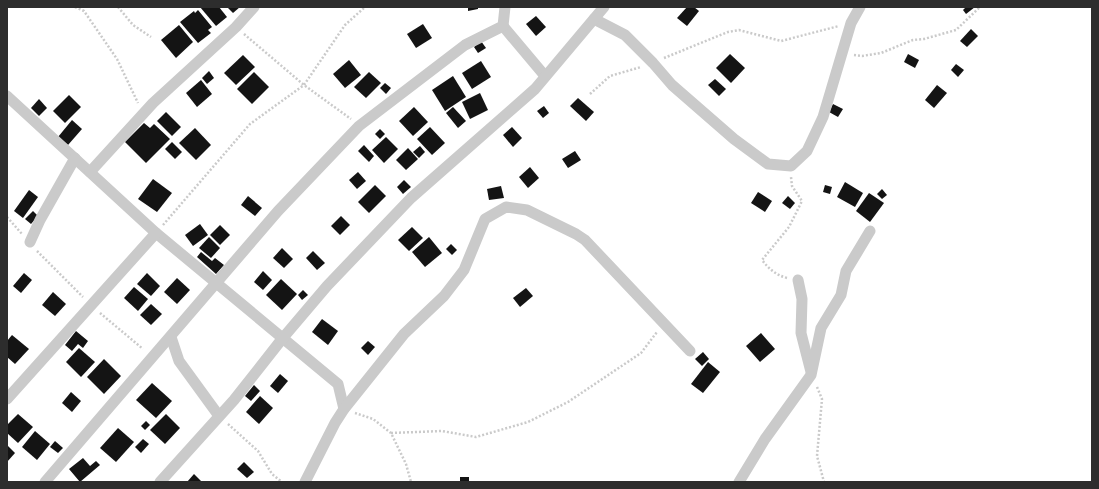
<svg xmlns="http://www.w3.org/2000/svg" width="1099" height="489" font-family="'Nunito Sans',sans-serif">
<rect width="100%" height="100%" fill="#fff"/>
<g fill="#141414">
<polygon points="200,7 219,7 227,17 216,26"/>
<polygon points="227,7 240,7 233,13"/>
<polygon points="468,7 478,7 478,9 468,11"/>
<polygon points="687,7 694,7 699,11 687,26 677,18"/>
<polygon points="966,7 975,7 966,14 963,10"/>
<polygon points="198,10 212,27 208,30 211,33 198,43 180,22 194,11 195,13"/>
<polygon points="536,16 546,27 536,36 526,24"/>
<polygon points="423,24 432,38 416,48 407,34"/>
<polygon points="179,25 193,42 176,58 161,40"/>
<polygon points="971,29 978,36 967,47 960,41"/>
<polygon points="481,41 486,48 478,53 474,47"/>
<polygon points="730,54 745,68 731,83 716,68"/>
<polygon points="908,54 919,60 915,68 904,62"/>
<polygon points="243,55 255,67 236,85 224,73"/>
<polygon points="349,60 361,75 345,88 333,74"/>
<polygon points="481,61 491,77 472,89 462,73"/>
<polygon points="956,64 964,70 958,77 951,70"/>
<polygon points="209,71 214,78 207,84 202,78"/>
<polygon points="254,72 269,87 252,104 237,89"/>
<polygon points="369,72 381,83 366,98 354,87"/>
<polygon points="453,76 466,97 445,111 432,90"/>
<polygon points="715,79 726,89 719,96 708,85"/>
<polygon points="201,80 212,94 197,107 186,93"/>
<polygon points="385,83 391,88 386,94 380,88"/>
<polygon points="937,85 947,93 934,108 925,100"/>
<polygon points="480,93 488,110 470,119 462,102"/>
<polygon points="69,95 81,107 65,123 53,111"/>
<polygon points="578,98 594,112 586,121 570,106"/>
<polygon points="39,99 47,108 39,116 31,108"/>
<polygon points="833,104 843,109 838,117 829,112"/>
<polygon points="544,106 549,113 543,118 537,111"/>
<polygon points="414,107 428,122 413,136 399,121"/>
<polygon points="453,107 466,121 458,128 446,113"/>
<polygon points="166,112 181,127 172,136 157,121"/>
<polygon points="72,120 82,129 68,145 58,137"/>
<polygon points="144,123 150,128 154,124 170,139 146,163 125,142"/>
<polygon points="430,127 445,143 432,155 417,139"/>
<polygon points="512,127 522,138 513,147 503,135"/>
<polygon points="195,128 211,145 196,160 179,143"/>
<polygon points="380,129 385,134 380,139 375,134"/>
<polygon points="386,137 398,149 384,163 372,150"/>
<polygon points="172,142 182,152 175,159 165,149"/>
<polygon points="364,145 374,156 369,162 358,151"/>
<polygon points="420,146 425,152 419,158 413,152"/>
<polygon points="408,148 418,159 406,170 396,160"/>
<polygon points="575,151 581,160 568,168 562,159"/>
<polygon points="530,167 539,178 528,188 519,177"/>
<polygon points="358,172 366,181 357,189 349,180"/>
<polygon points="153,179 172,193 157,212 138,199"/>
<polygon points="404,180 411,187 403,194 397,187"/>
<polygon points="845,182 863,193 855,207 837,197"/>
<polygon points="375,185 386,196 369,213 358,202"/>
<polygon points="825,185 832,187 830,194 823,192"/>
<polygon points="501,186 504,198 489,200 487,189"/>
<polygon points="882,189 887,195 882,199 877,194"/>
<polygon points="29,190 38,197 23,218 14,211"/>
<polygon points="758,192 772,201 765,212 751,203"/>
<polygon points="869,193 884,203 870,222 856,211"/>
<polygon points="248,196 262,208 255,216 241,205"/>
<polygon points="788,196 795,203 790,209 782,203"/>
<polygon points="33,211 38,216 31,224 25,219"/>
<polygon points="341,216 350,225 340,235 331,226"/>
<polygon points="200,224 208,235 193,246 185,235"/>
<polygon points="220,225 230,235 220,245 210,235"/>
<polygon points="412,227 423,238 409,251 398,240"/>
<polygon points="209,237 220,248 211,258 199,248"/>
<polygon points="429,237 442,253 425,267 412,252"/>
<polygon points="451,244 457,250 452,255 446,249"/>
<polygon points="282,248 293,259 284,268 273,258"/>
<polygon points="313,251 325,263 317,270 306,258"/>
<polygon points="201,252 212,261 215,258 224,265 216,274 197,257"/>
<polygon points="263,271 272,280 263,290 254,282"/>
<polygon points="24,273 32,280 21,293 13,286"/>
<polygon points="147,273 160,286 151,296 137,284"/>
<polygon points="177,278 190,290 177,304 164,292"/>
<polygon points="281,279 297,294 282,310 266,295"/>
<polygon points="134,287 148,299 138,311 124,298"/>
<polygon points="526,288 533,296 520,307 513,298"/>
<polygon points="303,290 308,295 302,300 298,295"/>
<polygon points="53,292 66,304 55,316 42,305"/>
<polygon points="151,304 162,314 151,325 140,315"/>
<polygon points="322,319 338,331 328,345 312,332"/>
<polygon points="76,331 88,341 83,348 78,344 72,351 65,345"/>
<polygon points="761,333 775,349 760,362 746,346"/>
<polygon points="12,335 29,349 15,364 7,357 7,341"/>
<polygon points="368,341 375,347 368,355 361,348"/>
<polygon points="79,348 95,362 81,377 66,362"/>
<polygon points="703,352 709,359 702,366 695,359"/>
<polygon points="104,359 121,376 104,394 87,377"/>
<polygon points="708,362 720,372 703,393 691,384"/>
<polygon points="280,374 288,381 278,393 270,386"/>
<polygon points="152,383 172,401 156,418 136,400"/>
<polygon points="254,385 260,391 251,401 245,396"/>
<polygon points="71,392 81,401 72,412 62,403"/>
<polygon points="260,396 273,408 259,424 246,412"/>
<polygon points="18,414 33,427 18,443 7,433 7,425"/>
<polygon points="166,414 180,428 165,444 150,430"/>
<polygon points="146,421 150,425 145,430 141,426"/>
<polygon points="118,428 134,442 116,462 100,448"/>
<polygon points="35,431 50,444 37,460 22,447"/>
<polygon points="143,439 149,444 141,453 135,447"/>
<polygon points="55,441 63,448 58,453 50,447"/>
<polygon points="7,445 15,453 7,462"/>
<polygon points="83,458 90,466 96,461 100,465 80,482 69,469"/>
<polygon points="244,462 254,472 247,478 237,469"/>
<polygon points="194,474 202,482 187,482"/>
<rect x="460" y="477" width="9" height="5"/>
</g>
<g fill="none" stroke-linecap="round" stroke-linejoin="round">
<g stroke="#cacaca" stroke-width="2.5" stroke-dasharray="2 2" stroke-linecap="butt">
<polyline points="75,7 84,11 117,59 138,103"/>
<polyline points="118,7 133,25 151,37"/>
<polyline points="244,34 304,85 351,119"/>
<polyline points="854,55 862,56 881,53 913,40 924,39 956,30 980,7"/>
<polyline points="664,58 728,32 739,30 781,41 839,26"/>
<polyline points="590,94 610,76 641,67"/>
<polyline points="7,217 22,234"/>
<polyline points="163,225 250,124 304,85 345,25 365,7"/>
<polyline points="37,251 83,297"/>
<path d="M787 278C776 275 769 269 762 260L789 227 802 201 792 186 791 177"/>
<polyline points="100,313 143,349"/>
<polyline points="817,387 822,399 817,456 824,482"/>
<polyline points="355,413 373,419 391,433 406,464 411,482"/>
<polyline points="228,424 258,451 272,474 282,482"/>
<polyline points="391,433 442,431 476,437 528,422 568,402 641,353 657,332"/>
</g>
<g stroke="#cacaca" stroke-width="11">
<polyline points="594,19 625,35 653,63 672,85 734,139 768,164 791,166 807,151 823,117 851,23 860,7"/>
<polyline points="503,26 545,76"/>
<polyline points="7,96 156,233 338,384 344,409"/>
<polyline points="90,172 153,103 236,27 254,7"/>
<polyline points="30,242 40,220 75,158"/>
<polyline points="798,280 802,299 801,333 811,372"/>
<polyline points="171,337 179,361 219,416"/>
<polyline points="7,399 156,233"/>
<polyline points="45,482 278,211 359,126 465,45 503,26 505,7"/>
<polyline points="160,482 234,400 282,339 327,286 411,198 535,89 604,7"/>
<polyline points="305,482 335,423 344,409 404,334 444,296 464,270 485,219 506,207 527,210 576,234 585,240 690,351"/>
<polyline points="739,482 765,439 811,375 821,328 841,295 846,271 870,231"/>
</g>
</g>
<rect width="1099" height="489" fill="none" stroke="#2d2d2d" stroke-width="16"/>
</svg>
